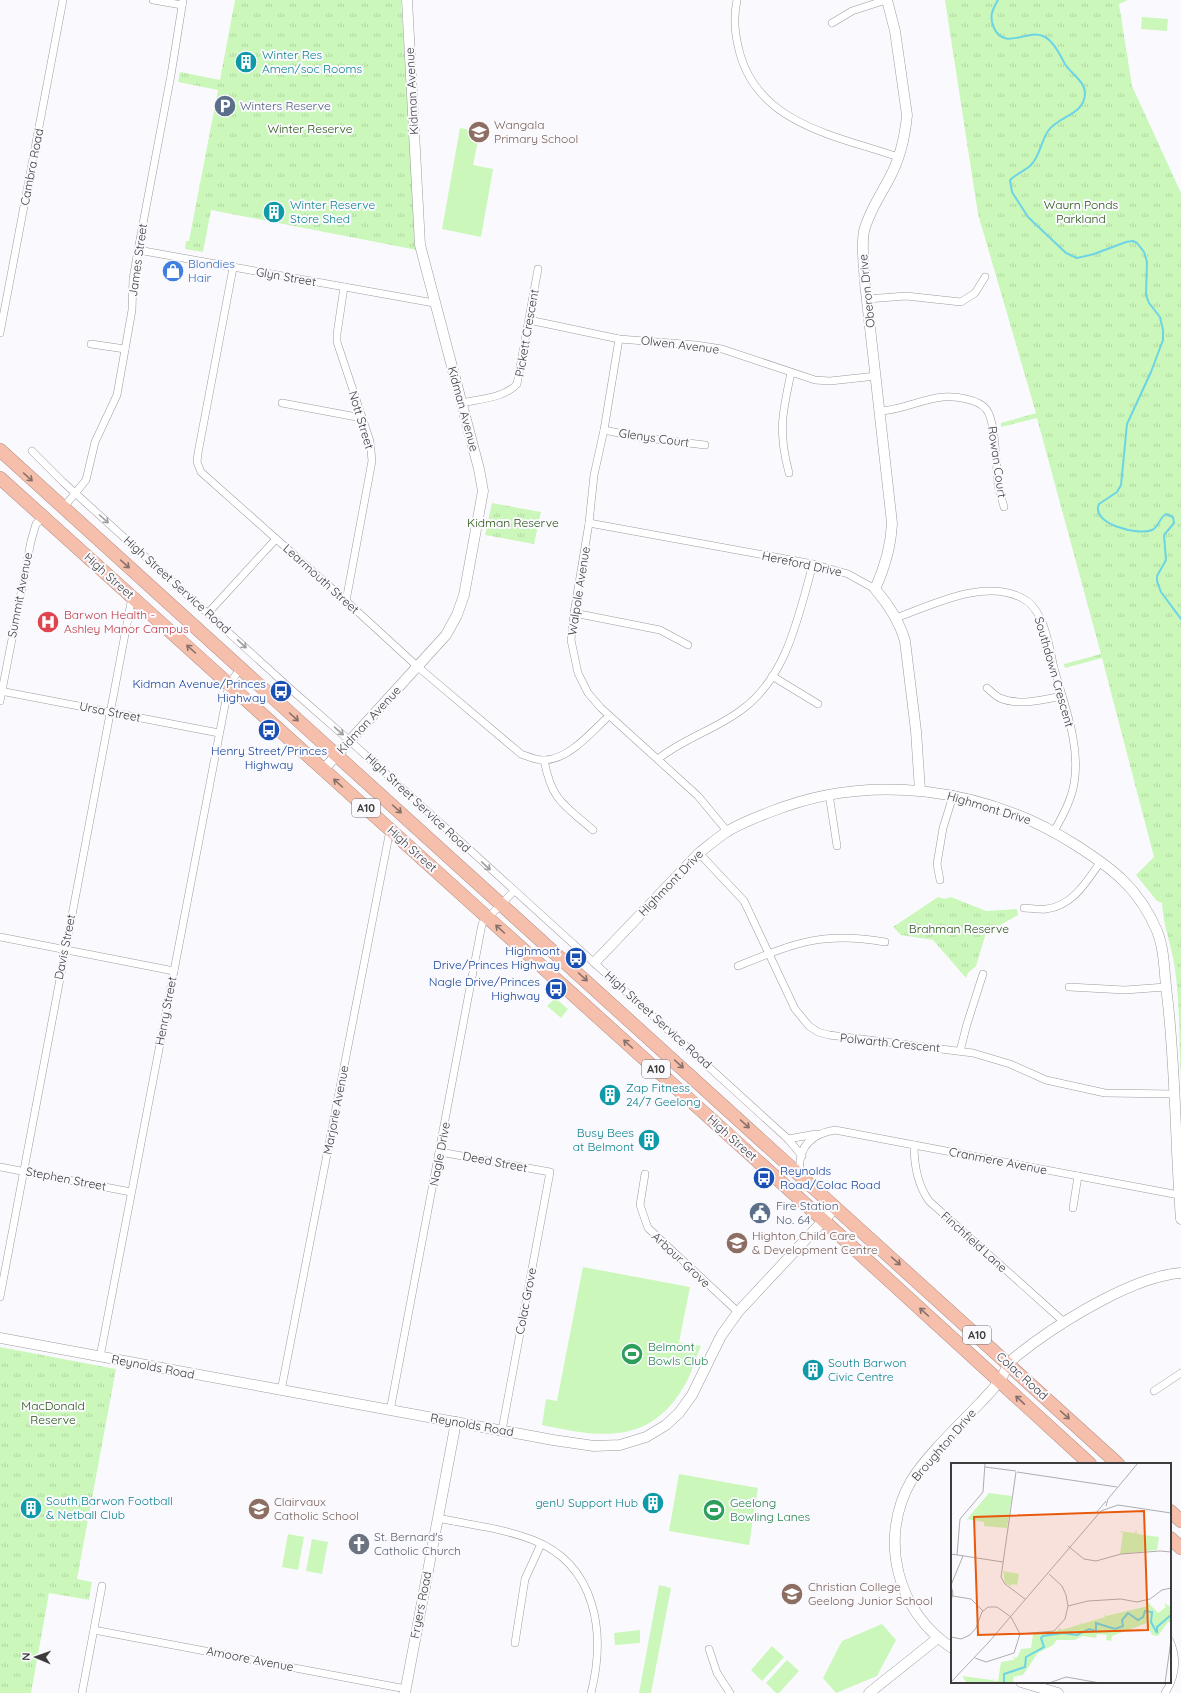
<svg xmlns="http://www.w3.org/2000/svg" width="1181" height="1693" font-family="Quicksand,sans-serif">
<defs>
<pattern id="park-tufts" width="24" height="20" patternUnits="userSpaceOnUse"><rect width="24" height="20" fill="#cbf7ba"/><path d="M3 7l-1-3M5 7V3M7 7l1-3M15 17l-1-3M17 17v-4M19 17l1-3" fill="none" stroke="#afd5a1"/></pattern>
</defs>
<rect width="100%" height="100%" fill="#fafafe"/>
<g fill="#cbf7ba">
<polygon points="1142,17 1168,19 1167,31 1141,29"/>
<polygon points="460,128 480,132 473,165 493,169 481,237 442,229"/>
<polygon points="555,998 568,1009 561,1018 547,1006"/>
<path d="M583 1267 690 1287 679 1342 701 1346C695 1360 691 1376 683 1388 648 1446 598 1437 542 1425L546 1399 557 1401Z"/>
<polygon points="679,1474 758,1488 749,1545 669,1531"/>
<polygon points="288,1534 304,1537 298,1570 282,1567"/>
<polygon points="312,1539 328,1542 322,1574 306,1571"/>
<polygon points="659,1585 671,1588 651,1693 639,1693"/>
<polygon points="882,1624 896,1640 877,1676 836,1693 823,1678 842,1641"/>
<polygon points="640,1630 640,1643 615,1645 614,1633"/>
<polygon points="772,1646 784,1657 762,1681 751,1670"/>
<polygon points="787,1660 799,1671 779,1693 776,1693 766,1683"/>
</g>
<g fill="url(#park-tufts)">
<polygon points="235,0 401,0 417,250 211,210 203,252 185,249 186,241 189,241 218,90 178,82 180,72 220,80"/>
<path d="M945 0H1128L1119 4 1132 86 1181 193V1080C1179 1043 1180 1005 1175 969 1172 946 1163 926 1162 903L1157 901 1136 875 1154 857 1102 658 1065 668 1064 664 1101 654 1037 418 1001 427V423L1036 413 978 214Z"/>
<polygon points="492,503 541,512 534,544 485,535"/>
<polygon points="938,897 945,899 951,897 986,911 1017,909 1018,915 986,933 976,966 968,973 966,978 933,940 901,935 893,927"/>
<polygon points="0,1347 116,1369 77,1579 92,1582 89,1599 90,1600 49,1593 31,1693 0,1693"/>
</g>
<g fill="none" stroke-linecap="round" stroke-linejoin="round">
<path stroke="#6cd4e6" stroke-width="2" d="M998 0C992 10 989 17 994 28 1005 51 1026 29 1043 36 1053 40 1060 55 1065 64 1071 74 1085 81 1085 93 1085 115 1058 116 1048 131 1041 141 1040 157 1030 166 1024 171 1016 174 1010 180L1012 192 1028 217 1066 253 1077 258 1094 254 1126 242 1133 241 1137 243 1144 252 1147 262 1146 295 1149 303 1160 317 1163 330V340L1151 372 1127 424 1121 485 1117 492 1099 504C1090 524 1139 536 1152 530 1159 527 1159 518 1166 514L1173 517 1174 523 1164 535 1166 560 1157 576V581L1161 592 1181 619"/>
<g stroke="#9c9c9f" stroke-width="8">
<g id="street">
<polyline points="153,0 182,5"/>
<path d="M737 0C733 19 735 35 740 54 760 125 838 136 898 157"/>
<polyline points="832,23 852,11 886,0"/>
<polyline points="138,250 434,303"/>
<path d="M233 268 198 453 197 462 201 472 346 601 418 667 521 754C529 757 537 761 545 760 570 759 592 731 609 716"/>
<polyline points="344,287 337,334 337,342 370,441 372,461 346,601"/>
<polyline points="867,299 906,296 961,302 975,293 985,277"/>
<polyline points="529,320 619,339 696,345 722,349 815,380 830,381 876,376"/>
<polyline points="0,333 63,0"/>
<polyline points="619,339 604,430 594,475 589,523 574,613 571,640 578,673 588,693 601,708 698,796 727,831"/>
<polyline points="91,344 125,349"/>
<polyline points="282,403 362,418"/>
<path d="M462 403C479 399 505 398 517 384L538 269"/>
<path d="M881 411C903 410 921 399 943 397 955 396 978 399 986 409 996 420 996 467 998 484 999 492 1002 499 1004 507"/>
<polyline points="604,430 638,437 705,445"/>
<polyline points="32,451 63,482 294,692 350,741 788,1139 802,1156"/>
<path d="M789 473C778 432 782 414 791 373"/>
<polyline points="61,506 68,502 86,480 95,442 117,395 132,310 133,279 138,250 171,75 183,0"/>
<polyline points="589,523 813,564 848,574 875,589"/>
<polyline points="208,613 276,539"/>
<polyline points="574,613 660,630 688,645"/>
<path d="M896 618C932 605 985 578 1022 598 1030 602 1036 609 1040 618 1048 633 1050 651 1054 668 1064 705 1081 745 1074 784 1071 801 1063 816 1054 831"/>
<polyline points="772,676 818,704"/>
<path d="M987 688C991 691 995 696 1000 698 1018 706 1043 700 1062 696"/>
<polyline points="0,691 219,733"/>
<polyline points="0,701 31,541 36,524 44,517"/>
<path d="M658 759C683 739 714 730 740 711 787 678 798 617 813 564"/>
<path d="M544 760C552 801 563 804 593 830"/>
<polyline points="829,794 837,846"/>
<polyline points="699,853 744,901 795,1009 809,1026 818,1032 829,1035 973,1053 1010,1064 1046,1080 1105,1093 1175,1094"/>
<polyline points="940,880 937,864 943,828 953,796"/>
<path d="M1024 908C1031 908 1039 910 1046 909 1073 906 1087 881 1101 861"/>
<polyline points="0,937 174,971"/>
<path d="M738 966C795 943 822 931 885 942"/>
<polyline points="1069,987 1125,990 1166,987"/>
<polyline points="960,1051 967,1024 983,974"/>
<polyline points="788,1139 816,1134"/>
<path d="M914 1145C914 1165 917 1184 929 1201L1064 1322"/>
<polyline points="440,1152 550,1172 502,1430"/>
<polyline points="0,1167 131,1192"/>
<polyline points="645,1174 640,1205 648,1228 738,1312"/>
<path d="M800 1174C797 1147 811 1134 835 1130L1179 1195"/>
<polyline points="1073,1208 1078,1176"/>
<polyline points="0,1297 132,597"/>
<polyline points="100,1357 229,684 240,669"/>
<polyline points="281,1391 390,830"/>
<polyline points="1154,1391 1181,1373"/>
<polyline points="390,1411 482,924 514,891"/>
<path d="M438 1518C469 1525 503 1528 533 1540 597 1565 606 1634 591 1693"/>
<polyline points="94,1630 406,1689"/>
<polyline points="515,1643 525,1579 541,1544"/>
<polyline points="709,1649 717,1673 730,1693"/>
<polyline points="82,1693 102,1586"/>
<path d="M1165 1693C1176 1676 1178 1660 1170 1641"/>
</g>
</g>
<g stroke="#9c9c9f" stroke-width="11">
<g id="secondary">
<path d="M887 0 895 31 907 115C905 137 900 159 889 179 880 196 869 212 864 231 861 248 864 266 865 283L892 523C891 547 885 567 875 589 889 605 899 620 905 641L916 731 920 790"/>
<polyline points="324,769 446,635 457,615 464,595 481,502 483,491 479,469 420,245 407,0"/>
<path d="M595 962 699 853C708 846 716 839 725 833 738 824 755 818 770 812 869 772 984 787 1074 844 1112 868 1139 888 1157 931 1165 951 1164 973 1167 995 1176 1069 1175 1144 1181 1219"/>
<polyline points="0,1338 553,1440 594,1446 620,1445 646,1437 666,1425 679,1413 692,1395 721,1336 738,1312 836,1207"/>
<path d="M952 1648C897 1612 878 1539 911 1481 926 1456 960 1424 981 1402 988 1395 995 1387 1001 1379 1004 1374 1006 1368 1009 1363 1015 1356 1025 1350 1032 1344 1069 1317 1136 1276 1181 1273"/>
<polyline points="1021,1682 1058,1693"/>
<polyline points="405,1693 456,1422"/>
<polyline points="869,1693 938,1638"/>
</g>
</g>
<g stroke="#b49185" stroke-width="14">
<g id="highway">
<polyline points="0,450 1118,1464"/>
<polyline points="0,478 823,1220 1090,1464"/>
<polyline points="1170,1511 1181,1521"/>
<polyline points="1170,1538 1181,1548"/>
</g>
</g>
<use href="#street" stroke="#fff" stroke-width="7"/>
<use href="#secondary" stroke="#fff" stroke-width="10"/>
<use href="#highway" stroke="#f5bfac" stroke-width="13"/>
</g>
<defs><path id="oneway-shaft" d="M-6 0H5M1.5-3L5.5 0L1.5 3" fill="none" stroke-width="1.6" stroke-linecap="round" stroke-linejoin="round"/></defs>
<g stroke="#867069">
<use href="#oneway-shaft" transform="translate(28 477) rotate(42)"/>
<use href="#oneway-shaft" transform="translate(125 564) rotate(42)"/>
<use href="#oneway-shaft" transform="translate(191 649) rotate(-138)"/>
<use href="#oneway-shaft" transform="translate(294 717) rotate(42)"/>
<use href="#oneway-shaft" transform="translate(338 783) rotate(-138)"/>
<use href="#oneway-shaft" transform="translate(397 809) rotate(42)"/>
<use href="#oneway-shaft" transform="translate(500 929) rotate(-138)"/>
<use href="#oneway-shaft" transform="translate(583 977) rotate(42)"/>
<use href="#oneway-shaft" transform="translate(628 1044) rotate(-138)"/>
<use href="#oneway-shaft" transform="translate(679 1064) rotate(42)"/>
<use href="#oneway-shaft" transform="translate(745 1124) rotate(42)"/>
<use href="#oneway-shaft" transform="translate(896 1261) rotate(42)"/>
<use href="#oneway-shaft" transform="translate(924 1312) rotate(-138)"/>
<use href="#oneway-shaft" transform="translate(1020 1400) rotate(-137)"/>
<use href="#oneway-shaft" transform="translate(1065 1415) rotate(42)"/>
</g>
<g stroke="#9e9e9e">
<use href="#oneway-shaft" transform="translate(104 519) rotate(42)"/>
<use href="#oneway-shaft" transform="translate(242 644) rotate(43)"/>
<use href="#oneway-shaft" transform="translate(339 731) rotate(41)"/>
<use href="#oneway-shaft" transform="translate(486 866) rotate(43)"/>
</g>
<defs>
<g id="building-disc" transform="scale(1.15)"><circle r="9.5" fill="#0f9aa8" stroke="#fafafe"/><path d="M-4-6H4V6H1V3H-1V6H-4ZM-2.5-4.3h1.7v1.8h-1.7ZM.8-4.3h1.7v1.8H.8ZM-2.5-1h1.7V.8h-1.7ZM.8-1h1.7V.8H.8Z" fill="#fff"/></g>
<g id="parking-disc" transform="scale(1.15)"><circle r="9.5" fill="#5c6f8a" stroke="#fafafe"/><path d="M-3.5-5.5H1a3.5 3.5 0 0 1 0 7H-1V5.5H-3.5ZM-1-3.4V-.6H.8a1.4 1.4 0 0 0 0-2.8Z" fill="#fff"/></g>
<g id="school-disc" transform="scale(1.15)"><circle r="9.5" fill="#8d6e63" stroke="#fafafe"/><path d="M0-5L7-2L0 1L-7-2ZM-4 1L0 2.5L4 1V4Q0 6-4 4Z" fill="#fff"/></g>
<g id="shop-disc" transform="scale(1.15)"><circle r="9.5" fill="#3f7fe0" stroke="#fafafe"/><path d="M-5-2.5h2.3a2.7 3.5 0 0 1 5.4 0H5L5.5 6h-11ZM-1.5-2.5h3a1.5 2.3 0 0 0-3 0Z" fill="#fff"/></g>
<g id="hospital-disc" transform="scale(1.15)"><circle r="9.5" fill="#e0444e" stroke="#fafafe"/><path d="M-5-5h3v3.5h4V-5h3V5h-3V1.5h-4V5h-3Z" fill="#fff"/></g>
<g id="bus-disc" transform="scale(1.15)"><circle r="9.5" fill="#1a4fb4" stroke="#fafafe"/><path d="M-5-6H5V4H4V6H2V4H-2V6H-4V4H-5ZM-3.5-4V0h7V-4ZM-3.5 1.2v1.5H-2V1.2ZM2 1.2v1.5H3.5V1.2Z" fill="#fff"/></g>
<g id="civic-disc" transform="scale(1.15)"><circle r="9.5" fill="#5c6f8a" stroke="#fafafe"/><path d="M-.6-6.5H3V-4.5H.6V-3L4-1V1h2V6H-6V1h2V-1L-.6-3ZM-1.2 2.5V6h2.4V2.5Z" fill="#fff"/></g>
<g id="stadium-disc" transform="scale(1.15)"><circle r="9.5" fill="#2e9e5b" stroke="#fafafe"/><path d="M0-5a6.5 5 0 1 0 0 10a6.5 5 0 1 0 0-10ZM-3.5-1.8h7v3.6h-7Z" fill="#fff"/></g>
<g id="church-disc" transform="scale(1.15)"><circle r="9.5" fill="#6b7280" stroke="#fafafe"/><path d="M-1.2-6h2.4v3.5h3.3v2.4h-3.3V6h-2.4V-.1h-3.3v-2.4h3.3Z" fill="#fff"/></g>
</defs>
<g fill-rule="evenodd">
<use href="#building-disc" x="246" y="62"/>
<use href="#parking-disc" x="225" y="106"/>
<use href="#school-disc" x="479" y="132"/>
<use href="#building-disc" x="274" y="212"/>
<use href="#shop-disc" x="173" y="271"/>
<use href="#hospital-disc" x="48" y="622"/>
<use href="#bus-disc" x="281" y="691"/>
<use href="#bus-disc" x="269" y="730"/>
<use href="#bus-disc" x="576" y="958"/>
<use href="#bus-disc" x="556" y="989"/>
<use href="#building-disc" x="610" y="1095"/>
<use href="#building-disc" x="649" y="1140"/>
<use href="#bus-disc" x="764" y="1178"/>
<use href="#civic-disc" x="760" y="1213"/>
<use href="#school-disc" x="737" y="1243"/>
<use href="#stadium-disc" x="632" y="1354"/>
<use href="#building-disc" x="813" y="1370"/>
<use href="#building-disc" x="653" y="1503"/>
<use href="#building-disc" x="31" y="1508"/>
<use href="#school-disc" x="259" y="1509"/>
<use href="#stadium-disc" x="714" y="1510"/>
<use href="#church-disc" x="359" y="1544"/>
<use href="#school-disc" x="792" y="1594"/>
</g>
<g text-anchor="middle" stroke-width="4" stroke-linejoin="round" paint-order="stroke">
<g fill="#fafafe" stroke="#757577" stroke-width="1">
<rect x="352" y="799" width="28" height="18" rx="3"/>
<rect x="642" y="1060" width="28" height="18" rx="3"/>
<rect x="963" y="1326" width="28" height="18" rx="3"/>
</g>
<g font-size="11" font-weight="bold" fill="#3c3c3d">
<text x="366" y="812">A10</text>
<text x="656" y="1073">A10</text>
<text x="977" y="1339">A10</text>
</g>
<g font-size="12" fill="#0d838f" stroke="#fafafe" text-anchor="start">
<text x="262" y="59">Winter Res<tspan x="262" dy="14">Amen/soc Rooms</tspan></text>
<text x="290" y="209">Winter Reserve<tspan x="290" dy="14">Store Shed</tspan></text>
<text x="626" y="1092">Zap Fitness<tspan x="626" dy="14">24/7 Geelong</tspan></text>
<text x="634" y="1137" text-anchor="end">Busy Bees<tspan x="634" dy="14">at Belmont</tspan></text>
<text x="828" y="1367">South Barwon<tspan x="828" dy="14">Civic Centre</tspan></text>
<text x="46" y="1505">South Barwon Football<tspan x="46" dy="14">&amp; Netball Club</tspan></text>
<text x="638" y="1507" text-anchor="end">genU Support Hub</text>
</g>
<g font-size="12" fill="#3c3c3d" stroke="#fafafe">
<text transform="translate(412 91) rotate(-93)" y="4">Kidman Avenue</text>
<text transform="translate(32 167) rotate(-79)" y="4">Cambra Road</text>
<text transform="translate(138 260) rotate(-82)" y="4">James Street</text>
<text transform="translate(286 277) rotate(10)" y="4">Glyn Street</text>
<text transform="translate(867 291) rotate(-96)" y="4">Oberon Drive</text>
<text transform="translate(527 333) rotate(-80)" y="4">Pickett Crescent</text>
<text transform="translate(680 345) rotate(7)" y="4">Olwen Avenue</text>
<text transform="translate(463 409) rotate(75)" y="4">Kidman Avenue</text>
<text transform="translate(361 420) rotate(73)" y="4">Nott Street</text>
<text transform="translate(654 438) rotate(8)" y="4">Glenys Court</text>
<text transform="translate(997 462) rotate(82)" y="4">Rowan Court</text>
<text transform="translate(802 564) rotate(12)" y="4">Hereford Drive</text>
<text transform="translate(109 576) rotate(42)" y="4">High Street</text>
<text transform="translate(321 579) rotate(42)" y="4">Learmouth Street</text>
<text transform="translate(177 585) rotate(42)" y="4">High Street Service Road</text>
<text transform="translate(579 591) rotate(-81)" y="4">Walpole Avenue</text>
<text transform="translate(20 595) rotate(-79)" y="4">Summit Avenue</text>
<text transform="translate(1054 672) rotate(74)" y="4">Southdown Crescent</text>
<text transform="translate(110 712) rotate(11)" y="4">Ursa Street</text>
<text transform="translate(369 720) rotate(-47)" y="4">Kidman Avenue</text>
<text transform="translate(418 803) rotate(43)" y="4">High Street Service Road</text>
<text transform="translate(989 808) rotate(17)" y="4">Highmont Drive</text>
<text transform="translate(412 849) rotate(42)" y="4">High Street</text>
<text transform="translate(671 883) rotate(-46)" y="4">Highmont Drive</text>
<text transform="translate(65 947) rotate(-79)" y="4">Davis Street</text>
<text transform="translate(166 1011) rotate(-79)" y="4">Henry Street</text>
<text transform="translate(658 1020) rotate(42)" y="4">High Street Service Road</text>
<text transform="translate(890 1043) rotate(6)" y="4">Polwarth Crescent</text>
<text transform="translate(336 1110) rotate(-79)" y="4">Marjorie Avenue</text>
<text transform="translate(732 1138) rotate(42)" y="4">High Street</text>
<text transform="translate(440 1154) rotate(-79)" y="4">Nagle Drive</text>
<text transform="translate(998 1161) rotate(11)" y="4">Cranmere Avenue</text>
<text transform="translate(495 1162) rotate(11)" y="4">Deed Street</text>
<text transform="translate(66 1179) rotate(11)" y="4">Stephen Street</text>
<text transform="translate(974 1242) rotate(42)" y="4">Finchfield Lane</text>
<text transform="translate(681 1260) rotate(43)" y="4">Arbour Grove</text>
<text transform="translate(526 1301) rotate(-79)" y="4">Colac Grove</text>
<text transform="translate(153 1367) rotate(11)" y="4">Reynolds Road</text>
<text transform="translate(1022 1376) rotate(42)" y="4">Colac Road</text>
<text transform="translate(472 1425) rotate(10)" y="4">Reynolds Road</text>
<text transform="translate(944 1445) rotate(-49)" y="4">Broughton Drive</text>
<text transform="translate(421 1605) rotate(-79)" y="4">Fryers Road</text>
<text transform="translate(250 1659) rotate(11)" y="4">Amoore Avenue</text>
</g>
<g font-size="12" fill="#4e5e75" stroke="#fafafe" text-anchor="start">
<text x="240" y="110">Winters Reserve</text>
<text x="776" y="1210">Fire Station<tspan x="776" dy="14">No. 64</tspan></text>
</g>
<g font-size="12" fill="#785e54" stroke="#fafafe" text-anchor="start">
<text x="494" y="129">Wangala<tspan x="494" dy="14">Primary School</tspan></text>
<text x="752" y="1240">Highton Child Care<tspan x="752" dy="14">&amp; Development Centre</tspan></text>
<text x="274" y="1506">Clairvaux<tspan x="274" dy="14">Catholic School</tspan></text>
<text x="808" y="1591">Christian College<tspan x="808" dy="14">Geelong Junior School</tspan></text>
</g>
<g font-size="12" fill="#275111" stroke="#fafafe">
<text x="310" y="133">Winter Reserve</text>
<text x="1081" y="209">Waurn Ponds<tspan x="1081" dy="14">Parkland</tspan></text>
<text x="513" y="527">Kidman Reserve</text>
<text x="959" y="933">Brahman Reserve</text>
<text x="53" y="1410">MacDonald<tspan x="53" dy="14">Reserve</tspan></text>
</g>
<g font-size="12" fill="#366cbe" stroke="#fafafe" text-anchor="start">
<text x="188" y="268">Blondies<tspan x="188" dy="14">Hair</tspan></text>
</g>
<g font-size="12" fill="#be3a42" stroke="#fafafe" text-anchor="start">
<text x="64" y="619">Barwon Health -<tspan x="64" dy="14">Ashley Manor Campus</tspan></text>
</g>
<g font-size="12" fill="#164399" stroke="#fafafe" text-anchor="end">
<text x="266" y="688">Kidman Avenue/Princes<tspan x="266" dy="14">Highway</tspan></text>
<text x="269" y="755" text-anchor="middle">Henry Street/Princes<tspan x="269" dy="14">Highway</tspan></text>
<text x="560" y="955">Highmont<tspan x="560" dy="14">Drive/Princes Highway</tspan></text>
<text x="540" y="986">Nagle Drive/Princes<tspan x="540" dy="14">Highway</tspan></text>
<text x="780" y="1175" text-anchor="start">Reynolds<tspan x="780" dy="14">Road/Colac Road</tspan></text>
</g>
<g font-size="12" fill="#27864d" stroke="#fafafe" text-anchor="start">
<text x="648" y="1351">Belmont<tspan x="648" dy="14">Bowls Club</tspan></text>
<text x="730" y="1507">Geelong<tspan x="730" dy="14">Bowling Lanes</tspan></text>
</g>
<g font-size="12" fill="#5b616d" stroke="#fafafe" text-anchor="start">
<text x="374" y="1541">St. Bernard's<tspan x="374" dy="14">Catholic Church</tspan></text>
</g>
</g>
<g transform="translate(951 1463)">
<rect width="220" height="220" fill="#fafafe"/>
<path d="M52 108 68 111 66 122 61 121 60 123 54 120Z" fill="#cbf7ba"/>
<path d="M38 30 61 33 56 65 33 63V59L16 56ZM185 66 186 71 208 74 206 87 169 91 172 70 168 68 184 70ZM196 138 207 150 215 144 213 140 220 144V159H217L207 173 201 172 196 160 161 173 160 178 155 177 156 172 146 171 145 175 131 173 124 177H106L102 182 87 190 72 212 65 213 67 215 63 213 62 220H16L11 213 41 217 43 215 42 218H47L50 199 62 197 64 196 61 193 65 195 67 193 70 186 80 185 82 171 106 168 109 165 111 167 130 161V157L131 161 154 154 153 150 155 153 197 143Z" fill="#cbf7ba"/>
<path fill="none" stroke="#6cd4e6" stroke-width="2" d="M33 220H47M53 220V211L74 204 75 194 93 184 90 175 92 173 112 170 126 172 138 166 145 168V160L164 166 172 163 171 157 177 150 187 157 192 154 194 148 201 149 200 159 206 170V164L220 152"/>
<path fill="none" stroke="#aeaeb1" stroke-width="1" d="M34 4 65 8M65 9 50 114 54 121 74 136M66 9 166 24M155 43 157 36 187 0M145 50 155 38M117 83 133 96 145 98 170 91 209 88 220 89M0 91 52 99M6 92 9 56 32 29 34 0M0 122 12 93M0 123 2 130 0 138M2 133 20 136 32 148M117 143 137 138 170 136 186 139 199 136 211 127 220 125M69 171 103 168 114 156 117 143 115 132 111 123 98 111M0 174 10 176 19 172 25 165 31 149 37 144H46L60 154 69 171 63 190 35 199 24 195M0 219 37 180 150 48 167 42 220 50M98 220 115 214 149 220M214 220 220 177"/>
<path fill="#e8590c" fill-opacity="0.15" stroke="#e8590c" stroke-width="2" d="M193 48 197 167 27 172 23 54Z"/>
<rect width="220" height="220" fill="none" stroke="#3c3c3d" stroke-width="2"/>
</g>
<g transform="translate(36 1657) rotate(272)" stroke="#fafafe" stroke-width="3" paint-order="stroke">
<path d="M0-3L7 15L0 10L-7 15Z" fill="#3c3c3d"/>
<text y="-6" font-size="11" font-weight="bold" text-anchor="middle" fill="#3c3c3d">N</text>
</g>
</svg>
